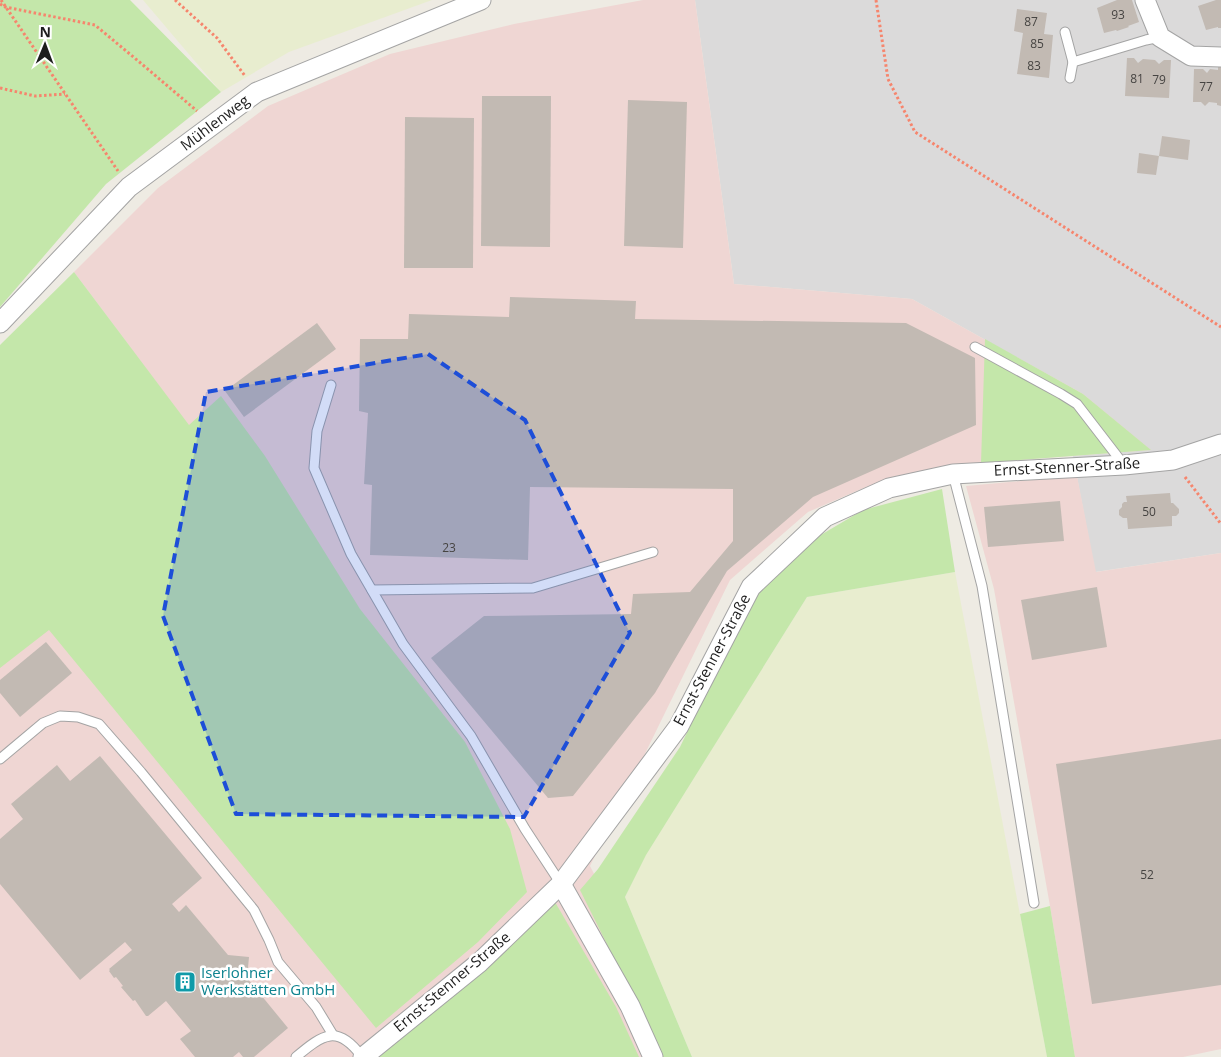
<svg xmlns="http://www.w3.org/2000/svg" width="1221" height="1057" font-family="'Open Sans',sans-serif">
<rect width="100%" height="100%" fill="#eeebe3"/>
<polygon fill="#dbdada" points="695,0 1221,0 1221,553 1095,572 1073,456 1150,450 1083,394 912,299 734,284"/>
<g fill="#efd6d3">
<polygon points="643,0 695,0 734,284 912,299 1083,394 1151,450 948,465 866,487 808,512 730,580 590,866 688,1057 0,1057 0,585 189,426 74,272 158,188 268,106 390,54 514,24"/>
<polygon points="1077,476 1096,572 1221,553 1221,1049 1183,1057 1075,1057 1050,906 994,589 966,486"/>
</g>
<g fill="#e8edcf">
<polygon points="143,0 432,0 289,52 221,92"/>
<polygon points="955,572 1047,1057 692,1057 625,897 642,861 807,597"/>
</g>
<g fill="#c4e7aa">
<polygon points="0,0 130,0 221,92 106,184 0,307"/>
<polygon points="74,272 189,425 221,396 265,456 360,609 465,742 510,829 527,892 478,942 376,1028 49,630 0,668 0,345"/>
<polygon points="985,339 1083,394 1151,450 981,463"/>
<polygon points="942,489 955,572 807,597 646,855 625,897 692,1057 662,1057 651,1033 580,890 598,869 680,747 753,596 819,536 863,510"/>
<polygon points="555,902 616,1007 639,1057 379,1057"/>
<polygon points="1050,906 1075,1057 1047,1057 1020,914"/>
</g>
<g fill="#c2bab3">
<polygon points="1117,0 1132,0 1139,22 1128,26 1129,27 1117,31 1116,30 1104,33 1097,8"/>
<polygon points="1216,0 1221,0 1221,28 1218,28 1218,27 1206,30 1198,6"/>
<polygon points="1017,9 1047,13 1044,34 1053,35 1049,78 1017,74 1023,33 1014,31"/>
<polygon points="1127,58 1134,58 1138,63 1143,59 1155,60 1159,64 1164,60 1171,60 1169,98 1125,96"/>
<polygon points="1218,67 1221,67 1221,106 1217,105 1217,103 1209,102 1205,106 1201,102 1193,102 1194,69 1203,69 1207,73 1210,69 1218,70"/>
<polygon points="482,96 551,96 550,247 481,246"/>
<polygon points="628,100 687,102 683,248 624,246"/>
<polygon points="405,117 474,118 473,268 404,268"/>
<polygon points="1162,136 1190,140 1188,160 1159,156"/>
<polygon points="1139,153 1159,156 1156,175 1137,173"/>
<polygon points="510,297 636,301 635,319 906,323 975,358 976,425 813,497 727,571 655,693 573,796 548,798 431,658 484,616 631,614 633,594 690,592 733,541 733,489 530,487 528,560 370,555 372,485 364,484 368,413 359,411 360,339 408,339 409,314 509,317"/>
<polygon points="317,323 336,349 244,417 225,391"/>
<polygon points="1170,493 1171,503 1173,503 1179,509 1179,513 1176,516 1172,516 1172,526 1128,529 1127,518 1123,518 1119,515 1119,510 1122,507 1122,504 1124,502 1127,502 1126,496"/>
<polygon points="1060,501 1064,541 988,547 984,507"/>
<polygon points="1097,587 1107,647 1032,660 1021,600"/>
<polygon points="46,642 72,673 20,717 0,693 0,680"/>
<polygon points="1221,739 1221,985 1092,1004 1056,764"/>
<polygon points="100,756 202,878 172,904 179,912 186,905 228,955 249,957 247,978 288,1028 254,1057 243,1057 239,1052 233,1057 195,1057 180,1039 191,1031 166,1001 148,1016 146,1016 135,1000 133,1001 121,987 123,986 116,977 114,978 109,971 110,970 109,969 132,950 125,942 80,980 0,884 0,839 23,819 11,804 57,765 70,781"/>
</g>
<g fill="none" stroke-linecap="round" stroke-linejoin="round">
<g stroke="#a4a4a4" stroke-width="11">
<g id="lane">
<polyline points="1065,32 1073,62"/>
<polyline points="1070,78 1073,62 1146,40 1160,37"/>
<polyline points="975,347 1061,394 1077,404 1124,465"/>
<polyline points="331,385 317,431 314,468 351,554 403,644 471,736 525,829 561,884"/>
<polyline points="953,474 982,586 1034,903"/>
<polyline points="372,590 533,588 653,552"/>
<polyline points="0,759 43,723 60,716 78,717 99,724 141,772 254,910 269,940 278,962 316,1007 333,1035"/>
<path d="M296 1057C323 1034 338 1024 362 1057"/>
</g>
</g>
<g stroke="#a4a4a4" stroke-width="21">
<g id="street">
<polyline points="1145,0 1160,37 1191,56 1221,57"/>
<polyline points="0,323 129,187 257,92 481,0"/>
<polyline points="561,884 630,1006 653,1057"/>
<polyline points="363,1057 480,962 561,884 679,726 751,587 825,517 889,488 953,474 1124,465 1173,460 1221,444"/>
</g>
</g>
<g stroke="#f6856d" stroke-width="3" stroke-dasharray="2.5 2.5" stroke-linecap="butt">
<polyline points="1,0 118,171"/>
<polyline points="175,0 217,38 245,76"/>
<polyline points="876,0 888,79 915,132 1221,327"/>
<polyline points="0,4 5,7 95,25 143,65 197,111"/>
<polyline points="0,88 35,96 65,94"/>
<polyline points="1185,477 1221,524"/>
</g>
<use href="#lane" stroke="#fff" stroke-width="9"/>
<use href="#street" stroke="#fff" stroke-width="19"/>
</g>
<path fill="#1d4ed8" fill-opacity="0.2" stroke="#1d4ed8" stroke-width="4" stroke-dasharray="10 6" stroke-linejoin="round" d="M428 354 525 420 630 633 524 817 236 814 163 616 206 392Z"/>
<defs>
<g id="building-square" transform="scale(1.125)"><rect x="-9" y="-9" width="18" height="18" rx="4" fill="#0f9aa8" stroke="#fff"/><path d="M-4-6H4V6H1V3H-1V6H-4ZM-2.5-4.3h1.7v1.8h-1.7ZM.8-4.3h1.7v1.8H.8ZM-2.5-1h1.7V.8h-1.7ZM.8-1h1.7V.8H.8Z" fill="#fff"/></g>
</defs>
<g fill-rule="evenodd">
<use href="#building-square" x="185" y="982"/>
</g>
<g text-anchor="middle" stroke-width="5" stroke-linejoin="round" paint-order="stroke">
<g font-size="12" fill="#464442">
<text x="1118" y="19">93</text>
<text x="1031" y="26">87</text>
<text x="1037" y="48">85</text>
<text x="1034" y="70">83</text>
<text x="1137" y="83">81</text>
<text x="1159" y="84">79</text>
<text x="1206" y="91">77</text>
<text x="1149" y="516">50</text>
<text x="449" y="552">23</text>
<text x="1147" y="879">52</text>
</g>
<g font-size="15" fill="#1d1d1d" stroke="#fff">
<text transform="translate(215 123) rotate(-37)" y="5">Mühlenweg</text>
<text transform="translate(1067 467) rotate(-3)" y="5">Ernst-Stenner-Straße</text>
<text transform="translate(712 660) rotate(-62)" y="5">Ernst-Stenner-Straße</text>
<text transform="translate(452 982) rotate(-40)" y="5">Ernst-Stenner-Straße</text>
</g>
<g font-size="15" fill="#0d838f" stroke="#fff" text-anchor="start">
<text x="201" y="978">Iserlohner<tspan x="201" dy="17">Werkstätten GmbH</tspan></text>
</g>
</g>
<g transform="translate(45 45) rotate(1)" stroke="#ffffff" stroke-width="4" paint-order="stroke">
<path d="M0-4L9 19L0 12L-9 19Z" fill="#1d1d1d"/>
<text y="-8" font-size="14" font-weight="bold" text-anchor="middle" fill="#1d1d1d">N</text>
</g>
</svg>
